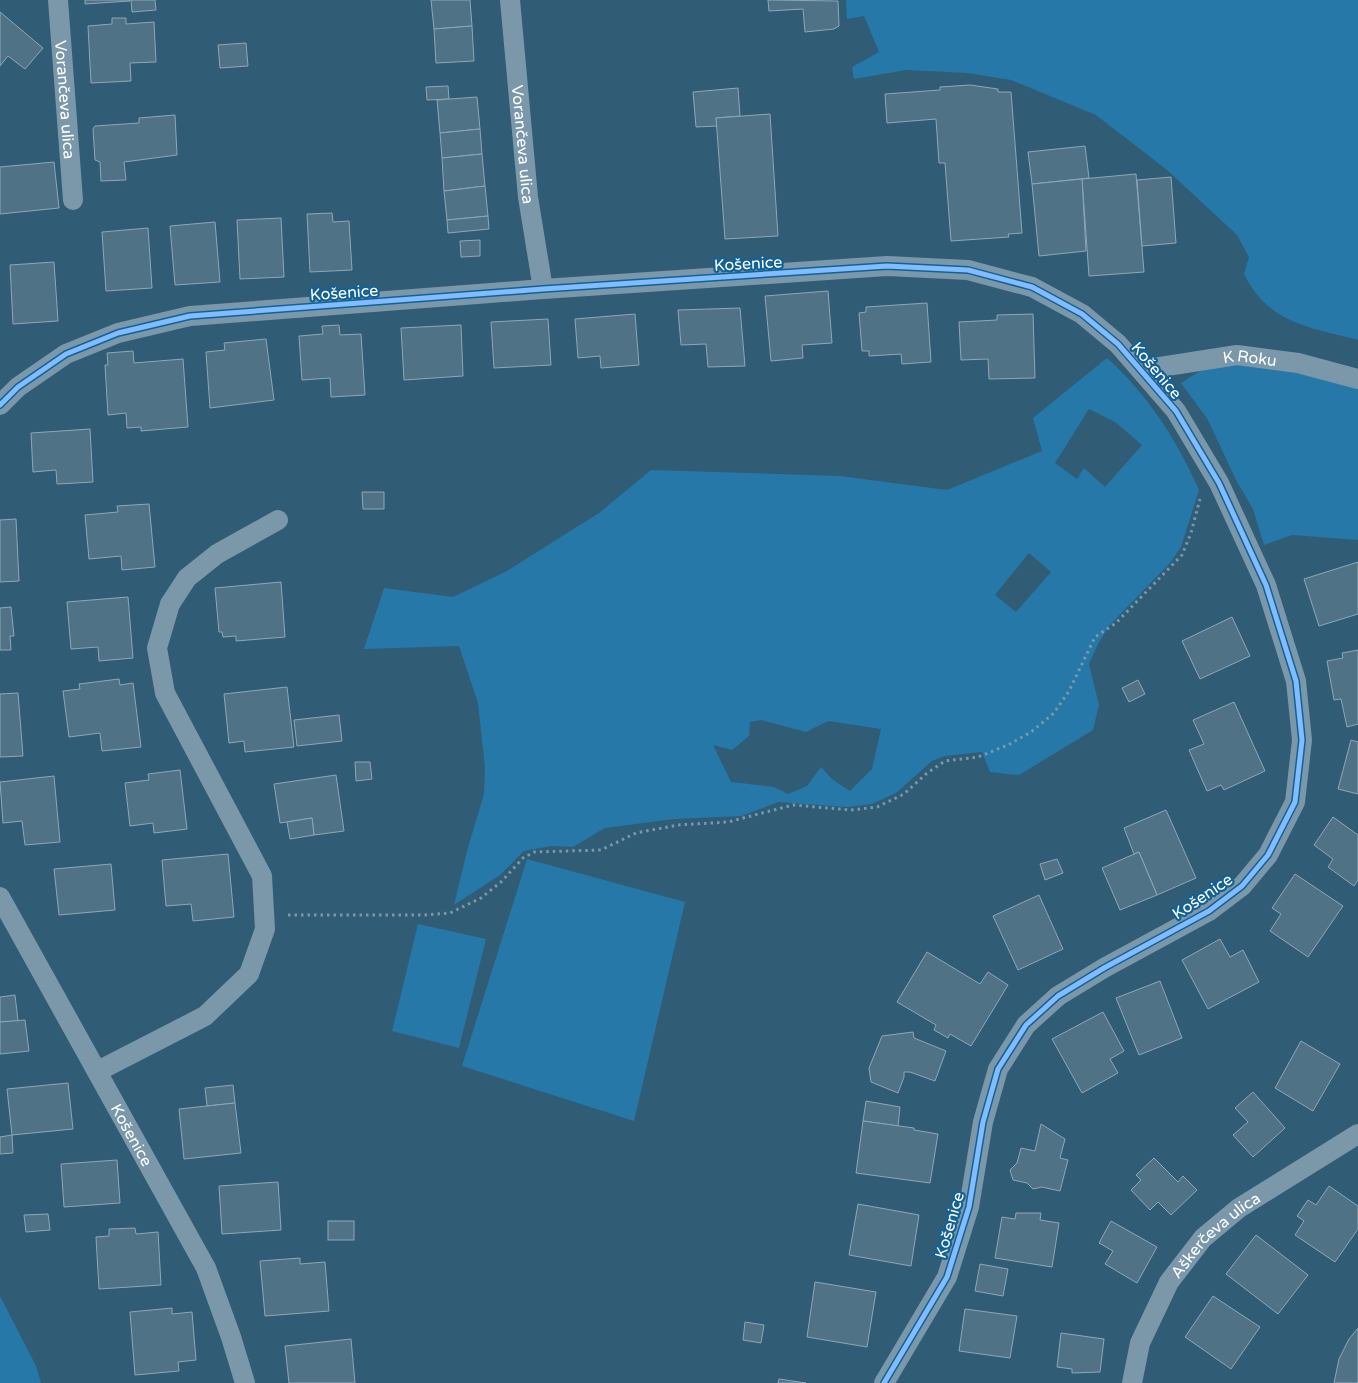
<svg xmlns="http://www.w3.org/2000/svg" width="1358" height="1383" font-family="'Varela Round',sans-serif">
<rect width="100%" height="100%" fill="#315c76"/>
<g fill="#2578a8" fill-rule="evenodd">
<path d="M846 0H1358V340C1309 327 1269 324 1244 274L1249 257 1237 235 1167 170 1096 115 1011 80 967 73 906 70 854 79 852 67 879 52 864 16 847 19Z"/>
<path d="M1107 358C1148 395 1177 440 1199 490L1181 547 1170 563 1109 626 1097 646 1089 664 1099 705 1093 730 1019 775 990 772 982 752 945 756 932 761 896 793 872 804 847 807 778 802 742 816 674 819 605 828 573 847 551 846 524 851 500 875 454 905 467 851 484 794 485 768 478 703 459 646 364 649 384 588 453 597 507 571 599 513 651 470 840 476 947 490 1042 451 1033 418ZM1089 409 1115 422 1142 445 1105 487 1084 468 1077 479 1055 463ZM1029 553 1051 572 1016 612 995 595ZM761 720 806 732 828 721 881 729 872 769 850 791 832 779 821 767 807 786 788 794 774 787 731 782 713 745 732 750 749 736 750 722Z"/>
<polygon points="1231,363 1256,364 1358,386 1358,540 1292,535 1264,545 1253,509 1236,480 1208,420 1181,383 1200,371"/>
<polygon points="527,859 685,902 634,1121 462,1066"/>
<polygon points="418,924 486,939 459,1048 392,1031"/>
<polygon points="0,1296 36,1366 41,1383 0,1383"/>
</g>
<g fill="#507287" stroke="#8ea7b7">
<polygon points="85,0 130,0 130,1 85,4"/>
<polygon points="131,0 155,0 156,10 132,12"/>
<polygon points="431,0 470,0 472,26 434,29"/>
<polygon points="768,0 838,1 839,26 834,29 805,32 803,9 769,11"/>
<polygon points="0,12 43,48 25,69 8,56 0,66"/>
<polygon points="112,18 126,18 126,24 154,22 156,62 130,63 131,81 91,83 88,26 112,24"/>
<polygon points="472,26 474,61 436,63 434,29"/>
<polygon points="246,43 248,66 220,68 218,45"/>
<polygon points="970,85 998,89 998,92 1011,92 1022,233 1008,234 1009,237 951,241 945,163 939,163 936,119 887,123 885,94 940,90 940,87"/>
<polygon points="448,86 449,99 427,100 426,87"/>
<polygon points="738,88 740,116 716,118 717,126 696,127 693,92"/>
<polygon points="477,97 480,129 440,133 437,100"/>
<polygon points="770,114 778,236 725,239 716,118"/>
<polygon points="175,115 177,155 124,162 126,180 101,181 100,162 95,160 93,129 95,126 139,123 139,118"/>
<polygon points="480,129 482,154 442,158 440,133"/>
<polygon points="1085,146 1089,178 1032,184 1028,152"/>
<polygon points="482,154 485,186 444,191 442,158"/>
<polygon points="54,162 59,208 0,214 0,167"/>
<polygon points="1136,174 1144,272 1089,276 1082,179"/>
<polygon points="1171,177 1176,243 1142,246 1137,180"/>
<polygon points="1082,179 1086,251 1039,256 1032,184"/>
<polygon points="485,186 488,216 447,220 444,191"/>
<polygon points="332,213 333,222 349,221 352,270 310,272 307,214"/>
<polygon points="488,216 489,229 448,233 447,220"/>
<polygon points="281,218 284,277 240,279 237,220"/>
<polygon points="215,222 220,282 175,285 170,226"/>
<polygon points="148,228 152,288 106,291 102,232"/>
<polygon points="480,240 480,256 461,257 460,241"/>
<polygon points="54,262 58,321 13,324 10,265"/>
<polygon points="828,291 832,343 802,345 803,358 771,361 765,296"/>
<polygon points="927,303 931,362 902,364 901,354 869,356 869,351 862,351 859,313 866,312 866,307"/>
<polygon points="740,308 745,366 708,367 706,344 681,345 678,310"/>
<polygon points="635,314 639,365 601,368 600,356 578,358 575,319"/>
<polygon points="1033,314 1035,378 989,379 988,359 961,360 959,322 997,320 997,315"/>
<polygon points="548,319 551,365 494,368 491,322"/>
<polygon points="339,325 340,335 361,334 365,395 331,397 330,378 302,380 299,336 323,334 322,326"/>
<polygon points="461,325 463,376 404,380 401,328"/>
<polygon points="266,339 274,400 210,408 206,352 225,350 224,343"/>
<polygon points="133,351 134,363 183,359 188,427 141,431 141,427 127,428 126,413 108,415 105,365 108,365 107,353"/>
<polygon points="90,429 93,482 57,484 56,470 33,472 31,433"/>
<polygon points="362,492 384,492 384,509 363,509"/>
<polygon points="149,504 155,567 122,570 121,556 89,559 85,515 118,512 117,506"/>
<polygon points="16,519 19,581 0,582 0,520"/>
<polygon points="1358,562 1358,614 1319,626 1304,579"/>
<polygon points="281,582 285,637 236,641 236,636 223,637 222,632 219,632 215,588"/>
<polygon points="128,597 133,658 99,661 98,647 71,649 67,602"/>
<polygon points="11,607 14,636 10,636 11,650 0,650 0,608"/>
<polygon points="1232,617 1250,656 1200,679 1182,641"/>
<polygon points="1358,650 1358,724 1347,727 1341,699 1334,700 1327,661 1343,658 1342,653"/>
<polygon points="119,679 120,685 133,683 141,747 102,751 100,733 69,737 63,691 80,689 79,684"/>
<polygon points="1138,680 1145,694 1129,702 1122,688"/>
<polygon points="287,687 294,747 245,752 244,741 229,743 224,694"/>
<polygon points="18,693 23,756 0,757 0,694"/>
<polygon points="1234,702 1265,771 1224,790 1221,785 1207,791 1189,750 1204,744 1193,720"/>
<polygon points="339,715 342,741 297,746 294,720"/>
<polygon points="1351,740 1358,742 1358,794 1338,789"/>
<polygon points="355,762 370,762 372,779 356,781"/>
<polygon points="180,770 187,829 154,833 153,823 130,826 125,783 149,780 148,774"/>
<polygon points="336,775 344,831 314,835 312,818 280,823 274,784"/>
<polygon points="54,776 60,842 25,845 22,821 3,823 0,782"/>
<polygon points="1166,810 1196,878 1157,895 1139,852 1134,854 1124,828"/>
<polygon points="1333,817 1358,835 1358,880 1354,886 1328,867 1333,859 1314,845"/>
<polygon points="312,818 314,835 290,839 287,822"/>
<polygon points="1139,852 1157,895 1120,910 1102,868"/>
<polygon points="228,854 234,917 193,921 191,904 166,906 162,860"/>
<polygon points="1057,859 1063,873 1045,880 1040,864"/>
<polygon points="111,864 115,910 59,915 54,869"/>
<polygon points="1295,874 1343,906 1308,957 1270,931 1281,914 1272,908"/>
<polygon points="1039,895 1063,949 1018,970 993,916"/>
<polygon points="1220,939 1230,957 1243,950 1259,982 1208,1009 1182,960"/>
<polygon points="927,952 980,984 988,972 1008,985 971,1046 950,1034 948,1038 934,1030 936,1025 897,1002"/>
<polygon points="1160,981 1182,1038 1139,1055 1116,998"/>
<polygon points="15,995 18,1021 0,1022 0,997"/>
<polygon points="1103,1012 1124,1051 1110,1059 1118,1073 1082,1093 1052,1039"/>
<polygon points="25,1020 29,1051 0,1054 0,1022"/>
<polygon points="913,1032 914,1038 946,1051 935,1081 910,1072 904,1072 904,1077 898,1093 871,1082 869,1068 882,1036"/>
<polygon points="1301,1041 1340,1064 1313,1111 1275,1088"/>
<polygon points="68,1083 73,1129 12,1135 7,1089"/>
<polygon points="233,1085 235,1103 207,1106 205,1088"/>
<polygon points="1253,1092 1285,1128 1253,1157 1233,1135 1248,1122 1235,1108"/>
<polygon points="866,1101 900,1107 898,1126 863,1121"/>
<polygon points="235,1103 241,1153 184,1159 179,1109"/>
<polygon points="863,1121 914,1128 914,1130 938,1134 930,1183 856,1173"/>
<polygon points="1041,1124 1065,1139 1060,1158 1068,1160 1060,1191 1042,1187 1033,1189 1027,1183 1013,1180 1010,1170 1017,1163 1021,1148 1035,1151"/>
<polygon points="12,1135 13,1153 0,1154 0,1137"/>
<polygon points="1154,1158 1178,1182 1183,1176 1197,1190 1171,1215 1158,1202 1150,1210 1131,1190 1141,1180 1136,1175"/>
<polygon points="117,1160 120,1203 64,1207 61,1164"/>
<polygon points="278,1182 281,1230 222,1234 219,1186"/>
<polygon points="1329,1186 1358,1206 1358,1229 1335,1262 1295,1235 1304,1221 1297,1216 1308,1200 1316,1205"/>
<polygon points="858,1204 919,1215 911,1266 849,1255"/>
<polygon points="1016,1213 1041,1213 1040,1220 1059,1223 1052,1267 995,1258 1002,1217 1015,1219"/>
<polygon points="48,1214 50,1230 26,1232 24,1215"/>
<rect x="328" y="1221" width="26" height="19"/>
<polygon points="1111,1221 1157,1247 1137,1283 1105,1264 1113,1251 1099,1243"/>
<polygon points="135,1228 136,1234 158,1232 161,1285 99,1289 96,1237 109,1236 109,1229"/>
<polygon points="1256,1235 1308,1275 1278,1314 1226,1274"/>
<polygon points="300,1258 300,1264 325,1262 329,1311 265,1316 260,1261"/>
<polygon points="980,1264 1008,1269 1003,1296 975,1291"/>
<polygon points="815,1282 876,1292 867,1347 807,1337"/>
<polygon points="1213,1296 1260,1327 1231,1369 1185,1337"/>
<polygon points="172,1308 172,1314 192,1312 196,1360 178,1362 179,1371 135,1375 130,1312"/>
<polygon points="965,1309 1017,1316 1010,1358 959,1351"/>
<polygon points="745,1322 764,1325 761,1343 743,1340"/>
<polygon points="1358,1328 1358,1383 1334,1383 1339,1359 1349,1339"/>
<polygon points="1061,1333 1104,1339 1100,1372 1072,1373 1072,1369 1057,1367"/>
<polygon points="351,1339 355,1383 289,1383 285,1346"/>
<polygon points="779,1379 806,1383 778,1383"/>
</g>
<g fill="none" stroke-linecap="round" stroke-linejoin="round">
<polyline stroke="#7a98a9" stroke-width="3" stroke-dasharray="2.5 4" stroke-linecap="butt" points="288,915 424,915 450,913 481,898 501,882 523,858 534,852 601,850 636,833 678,825 728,822 793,805 851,810 877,807 904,794 927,773 945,761 978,757 1008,745 1031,732 1054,713 1069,691 1095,637 1116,623 1182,555 1191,533 1200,499"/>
<g stroke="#7a98a9" stroke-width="20">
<path id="s1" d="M58 0 73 200"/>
<path id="s2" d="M510 0 528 197 543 289"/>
<path id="s3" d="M1141 370 1237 355 1298 363 1358 379"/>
<polyline points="0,405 18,387 66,354 118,333 190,316 543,289 887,266 968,270 1032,287 1082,314 1118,344 1176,411 1219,483 1266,585 1296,681 1302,740 1295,802 1268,855 1242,886 1209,911 1104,968 1058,996 1026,1025 998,1069 983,1122 969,1207 947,1277 884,1383"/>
<path id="s4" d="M0 897 206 1268 231 1337 245 1383"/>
<polyline points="98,1071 205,1016 249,974 265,929 262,876 165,693 157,648 170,604 187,578 217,554 278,520"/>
<path id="s5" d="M1132 1383 1140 1343 1169 1282 1203 1238 1239 1208 1358 1134"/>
</g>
<g stroke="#146293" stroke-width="8">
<polyline id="cycleway" points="0,405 18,387 66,354 118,333 190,316 543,289 887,266 968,270 1032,287 1082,314 1118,344 1176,411 1219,483 1266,585 1296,681 1302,740 1295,802 1268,855 1242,886 1209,911 1104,968 1058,996 1026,1025 998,1069 983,1122 969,1207 947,1277 884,1383"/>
</g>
<use href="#cycleway" stroke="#80bcff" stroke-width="5"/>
</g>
<g text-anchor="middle" stroke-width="4.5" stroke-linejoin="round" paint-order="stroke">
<g font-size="16" fill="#fff" stroke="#146293">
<text dy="6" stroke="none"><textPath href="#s1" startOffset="100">Vorančeva ulica</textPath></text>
<text dy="6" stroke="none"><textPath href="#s2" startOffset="145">Vorančeva ulica</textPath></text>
<text transform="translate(748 263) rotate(-3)" y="6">Košenice</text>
<text transform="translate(344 292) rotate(-4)" y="6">Košenice</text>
<text dy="6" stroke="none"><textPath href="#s3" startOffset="110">K Roku</textPath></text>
<text transform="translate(1157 370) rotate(50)" y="6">Košenice</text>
<text transform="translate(1202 896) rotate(-34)" y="6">Košenice</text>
<text dy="6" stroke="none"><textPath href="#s4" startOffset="272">Košenice</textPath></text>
<text transform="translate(949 1225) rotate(-74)" y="6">Košenice</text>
<text dy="6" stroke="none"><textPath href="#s5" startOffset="175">Aškerčeva ulica</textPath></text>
</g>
</g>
</svg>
